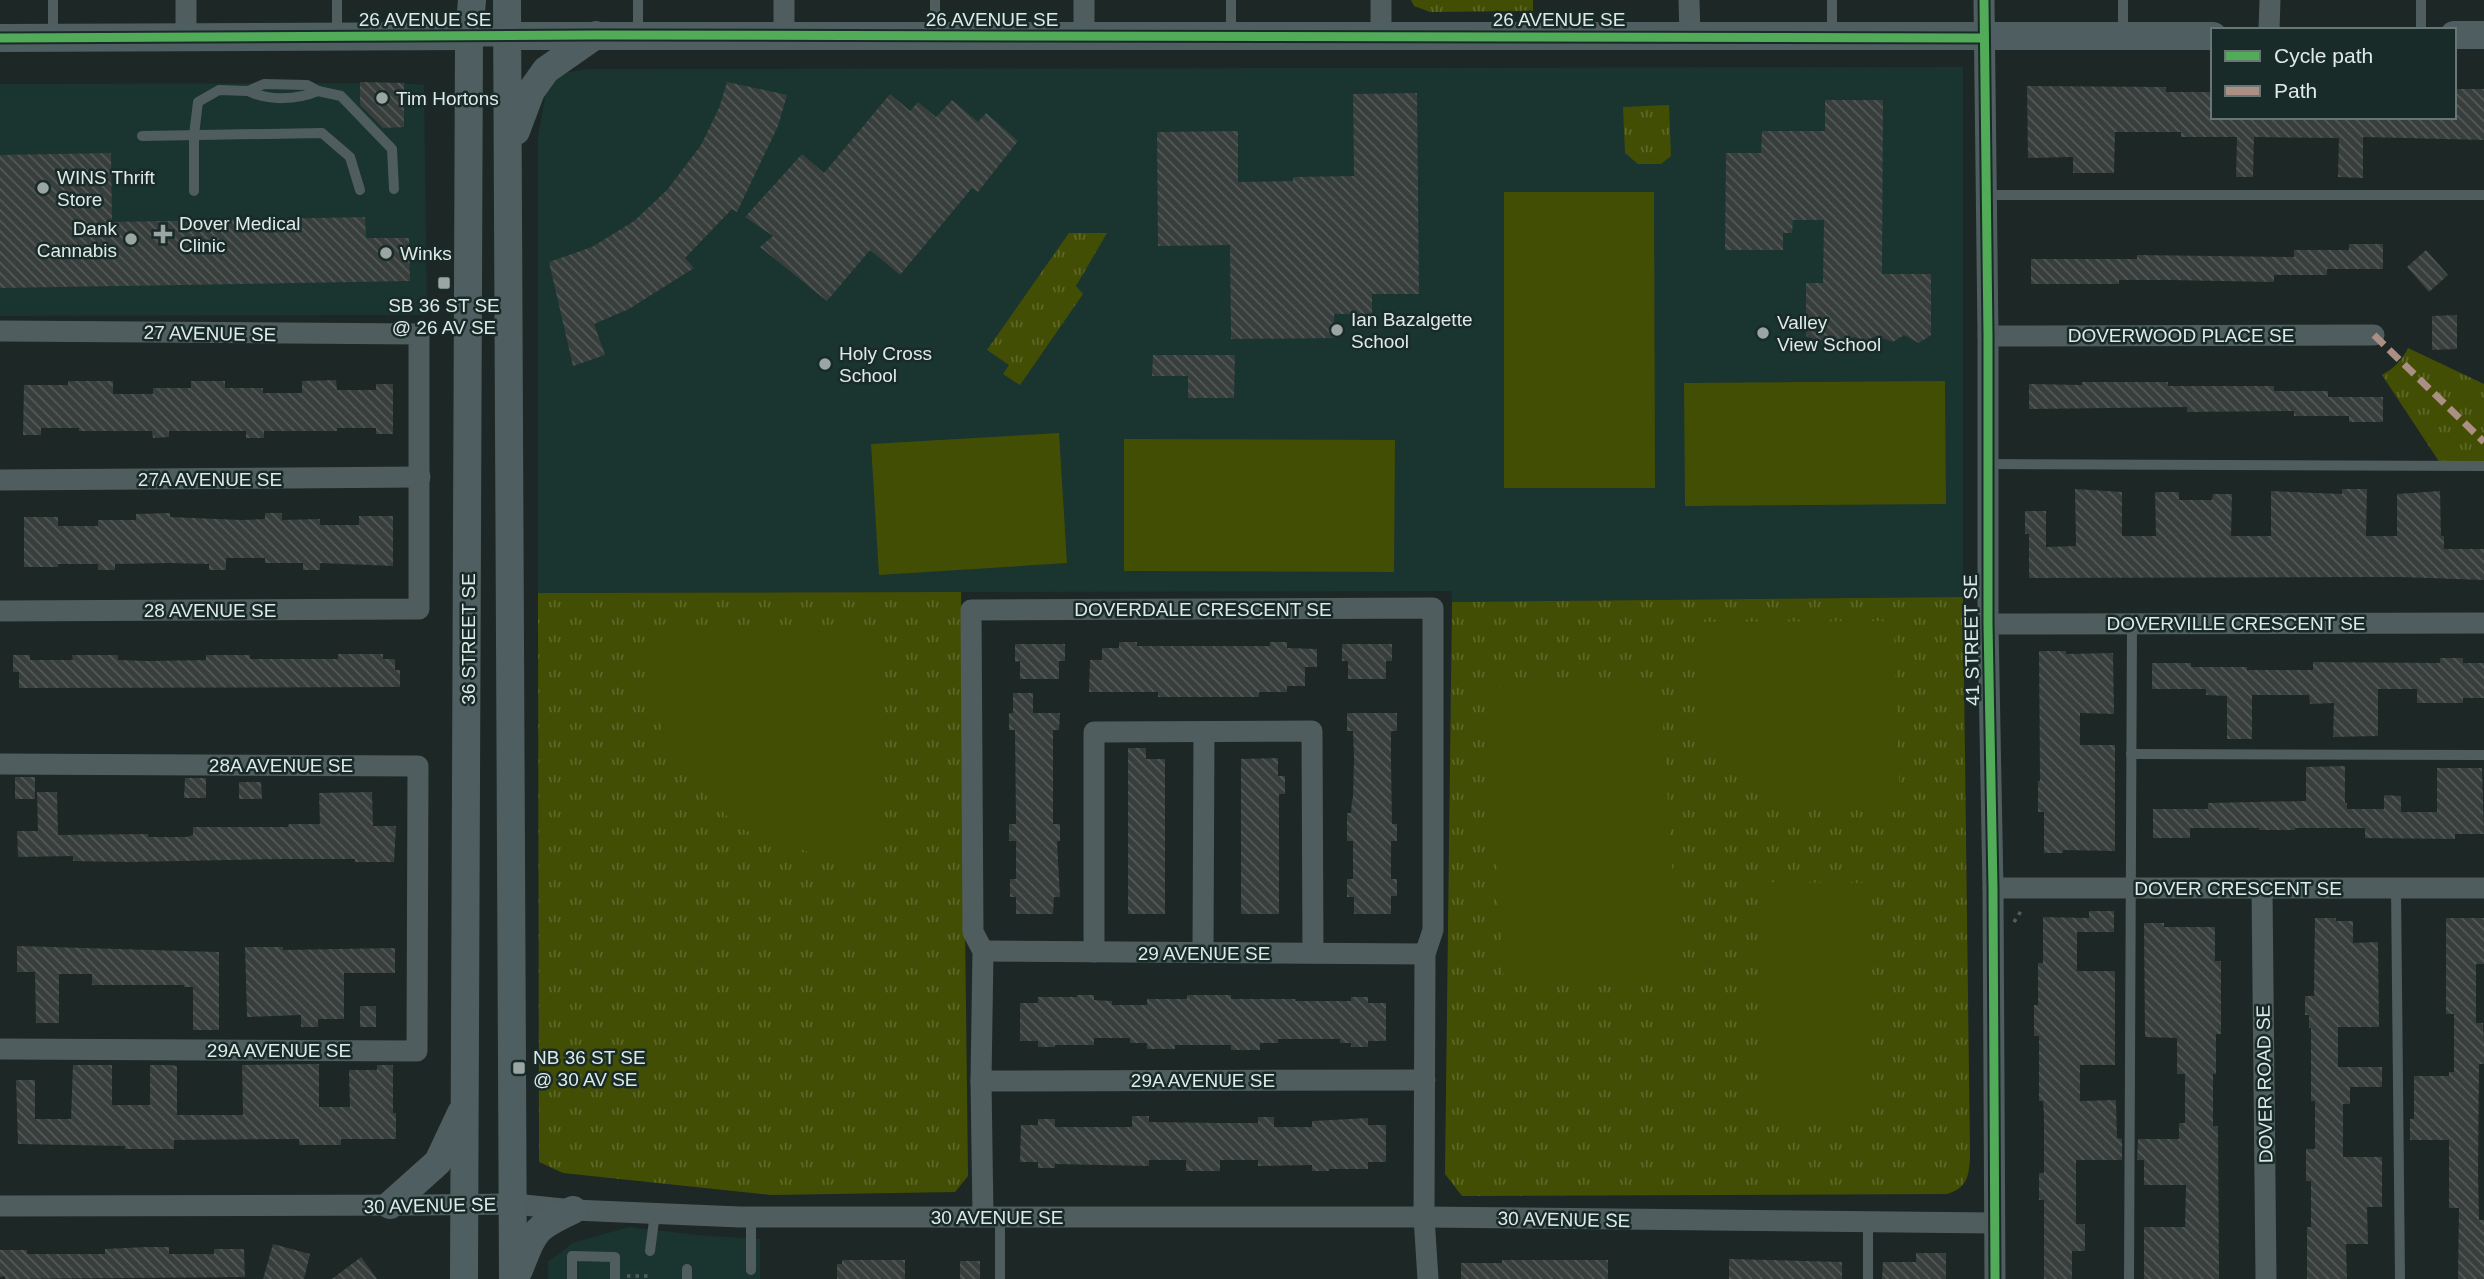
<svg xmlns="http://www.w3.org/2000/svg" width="2484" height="1279" font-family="Arial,sans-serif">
<defs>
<pattern id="grass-tufts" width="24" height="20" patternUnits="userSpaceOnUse" patternTransform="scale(1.75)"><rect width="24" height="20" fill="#434e05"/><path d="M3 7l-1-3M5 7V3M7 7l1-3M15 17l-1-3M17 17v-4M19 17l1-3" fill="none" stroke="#5e6829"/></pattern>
<pattern id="building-back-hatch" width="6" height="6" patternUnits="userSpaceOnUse" patternTransform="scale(1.75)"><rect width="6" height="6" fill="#373e3b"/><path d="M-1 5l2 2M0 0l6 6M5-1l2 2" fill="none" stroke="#545a57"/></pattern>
</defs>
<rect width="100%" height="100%" fill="#1d2725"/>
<g fill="#1a342f">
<polygon points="1963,67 1963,597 1452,602 1451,591 538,593 538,136 546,92 550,83 564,73 587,69"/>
<polygon points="404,83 424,85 427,315 0,316 0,84"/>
<polygon points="629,1227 698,1235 760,1239 760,1279 548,1279 548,1261 562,1252 572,1243"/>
</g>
<g fill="url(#grass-tufts)">
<polygon points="1411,0 1533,0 1533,11 1430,12 1414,6"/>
<polygon points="1669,105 1671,156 1661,164 1638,164 1625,153 1623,107"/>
<polygon points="1069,233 1107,233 1076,286 1083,294 1020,385 1003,374 1009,365 987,350"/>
<path d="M2408 348 2484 384V464L2440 463 2382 375C2394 368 2402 361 2408 348Z"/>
<polygon points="961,592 968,1176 955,1192 771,1195 563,1173 539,1162 538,593"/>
<path d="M1963 597 1970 1157C1969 1176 1967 1189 1946 1194L1462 1196 1445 1174 1452 602Z"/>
</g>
<g fill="#434e05">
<polygon points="1504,192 1654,192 1655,488 1504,488"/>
<polygon points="1945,381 1946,504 1685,506 1684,383"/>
<polygon points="1059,433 1067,563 879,575 871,444"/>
<polygon points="1124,439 1395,440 1394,572 1124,571"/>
<polygon points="1882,621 1894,629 1900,809 1769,803 1697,732 1694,622"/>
<polygon points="648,630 881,632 880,861 823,857 739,828 676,765 650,697"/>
<polygon points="1660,678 1679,975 1504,986 1485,689"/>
<polygon points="1760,882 1871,883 1870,1123 1759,1123"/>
</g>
<g fill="url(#building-back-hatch)">
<polygon points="360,82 404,83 404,127 383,128 360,105"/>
<polygon points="727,82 787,95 778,126 737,212 732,209 685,258 694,268 629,309 594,324 605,355 573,366 549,262 592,247 634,221 667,190 701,145 719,108"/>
<polygon points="2027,86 2166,87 2166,92 2213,92 2213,117 2454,117 2454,89 2484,89 2484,140 2363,137 2363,178 2338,177 2339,138 2254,137 2253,177 2236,177 2237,137 2181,137 2181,132 2115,132 2114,173 2073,173 2073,157 2028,158"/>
<polygon points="1417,93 1419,294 1372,294 1372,314 1334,314 1335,338 1231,339 1230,245 1158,246 1157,132 1238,131 1238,182 1293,181 1293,177 1354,176 1353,94"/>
<polygon points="890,94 910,111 918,102 936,117 952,100 978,122 986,113 1018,141 978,192 972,188 900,275 870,250 827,301 760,247 773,236 745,217 802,154 824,173"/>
<polygon points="1825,100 1883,100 1882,274 1931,274 1931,335 1919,343 1904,335 1893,342 1877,336 1864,341 1855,337 1839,343 1831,337 1817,341 1806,336 1806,283 1823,283 1824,220 1793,220 1792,233 1783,233 1783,250 1725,250 1726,153 1761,153 1762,131 1825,131"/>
<polygon points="111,153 112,222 365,217 366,238 409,238 410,281 0,288 0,155"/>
<polygon points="2349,244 2383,244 2383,269 2327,269 2327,275 2274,275 2274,282 2170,280 2119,280 2119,284 2031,284 2031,259 2137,259 2137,255 2294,257 2294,250 2349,250"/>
<polygon points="2426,250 2448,275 2429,292 2407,267"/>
<polygon points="2457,315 2457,349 2432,350 2432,316"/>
<polygon points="1153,355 1235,355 1234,398 1188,398 1188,376 1152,376"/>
<polygon points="336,380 337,390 376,390 376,384 393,384 393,434 376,434 376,428 337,428 337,431 264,431 264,438 246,438 246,431 169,431 169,437 153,438 152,431 79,431 79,428 41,428 41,435 23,435 24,385 68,385 68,381 113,381 113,394 153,394 153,388 191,388 191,381 225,381 225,388 263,388 263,393 302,393 302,381"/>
<polygon points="2082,382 2168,382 2168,386 2274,386 2274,391 2328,391 2328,397 2383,397 2383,422 2349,422 2349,416 2294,416 2294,411 2187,412 2187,407 2029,409 2029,384 2082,385"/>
<polygon points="2075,489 2122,492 2122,536 2156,536 2155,492 2179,492 2179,500 2212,500 2213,494 2232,494 2231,536 2271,536 2271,491 2342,494 2342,489 2367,489 2366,536 2397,536 2397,494 2440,491 2441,536 2444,536 2444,549 2484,549 2484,580 2400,577 2029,578 2029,534 2025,534 2025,511 2046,511 2046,547 2076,546"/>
<polygon points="170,513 170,517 241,520 265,519 265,513 282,513 282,520 320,519 320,525 359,525 359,516 393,516 393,566 320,563 320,570 303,570 303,563 265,563 265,558 226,558 226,570 209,570 209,564 170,563 115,564 115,570 98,570 98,564 58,564 58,567 24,567 24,517 58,517 58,526 98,526 98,520 136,520 136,514"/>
<polygon points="1119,642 1137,642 1137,646 1270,646 1270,642 1287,642 1287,648 1317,649 1317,667 1305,667 1305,686 1287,686 1287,692 1259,692 1259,697 1158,697 1158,692 1089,692 1090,660 1102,660 1102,648 1119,648"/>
<polygon points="1015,644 1065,644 1065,661 1059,661 1059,679 1020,679 1020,661 1015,662"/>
<polygon points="1342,644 1392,644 1392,661 1386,661 1386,679 1348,679 1348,661 1342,661"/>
<polygon points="2039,651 2066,651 2066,654 2113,653 2114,714 2080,713 2080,745 2115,745 2115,851 2063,850 2063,853 2044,853 2044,812 2038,812 2038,781 2040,781"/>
<polygon points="338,654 383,654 383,659 395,659 395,670 400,670 400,687 19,688 19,672 13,672 13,655 30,655 30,660 73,660 72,655 118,655 118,660 149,661 206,660 206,655 250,655 250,659 338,659"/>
<polygon points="2440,658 2463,658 2463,663 2484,663 2484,698 2463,698 2463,703 2417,703 2417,689 2378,689 2378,736 2333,737 2334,703 2310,704 2309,695 2252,695 2252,739 2227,739 2227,696 2206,695 2206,689 2152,689 2152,663 2191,663 2191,667 2247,667 2247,670 2313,670 2313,662 2440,663"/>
<polygon points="1013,693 1033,693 1033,713 1060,713 1059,730 1053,730 1053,824 1060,824 1060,841 1057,841 1060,897 1054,897 1053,914 1016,914 1016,897 1010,897 1010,879 1016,879 1016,841 1009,841 1009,824 1016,824 1015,730 1009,730 1009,713 1013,713"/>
<polygon points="1347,713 1397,713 1397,731 1391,731 1391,763 1392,824 1397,824 1397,841 1391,841 1391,879 1397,879 1397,896 1391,896 1391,914 1354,914 1354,897 1347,897 1347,879 1353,879 1353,841 1347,841 1347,813 1351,813 1352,799 1353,799 1354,758 1353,731 1347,731"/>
<polygon points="1128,748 1146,748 1146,759 1165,759 1165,914 1128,914"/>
<polygon points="1278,758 1278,776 1285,776 1285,794 1279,794 1279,914 1241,914 1241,759"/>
<polygon points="2345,766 2345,803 2347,803 2347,809 2384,809 2384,795 2401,796 2401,812 2437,812 2437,768 2482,768 2484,834 2455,834 2455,839 2365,838 2365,828 2295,828 2295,830 2259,830 2259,828 2190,828 2190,838 2153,838 2153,809 2208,809 2208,803 2306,801 2306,767"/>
<rect x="15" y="777" width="20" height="22"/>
<polygon points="185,778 206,778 206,798 184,798"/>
<polygon points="239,782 261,782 262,799 239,799"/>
<polygon points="37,792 57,792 58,835 148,834 148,837 187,837 193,835 193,827 288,827 289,824 320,824 319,793 372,792 373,826 396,826 394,862 355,862 355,859 281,859 129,862 73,861 73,856 18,857 17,831 38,831"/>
<polygon points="2089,911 2114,911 2114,932 2077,932 2077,971 2115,971 2115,1065 2080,1065 2080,1101 2116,1100 2117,1138 2122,1139 2122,1160 2076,1160 2076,1224 2085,1224 2085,1251 2072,1251 2072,1279 2044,1279 2044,1200 2039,1200 2039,1173 2044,1173 2044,1116 2043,1101 2039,1101 2039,1036 2034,1036 2034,1005 2038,1005 2038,963 2043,963 2043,917 2089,918"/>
<polygon points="2315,918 2336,918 2336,921 2353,921 2353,943 2378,942 2379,1027 2338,1027 2338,1067 2382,1067 2382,1087 2350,1087 2350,1104 2343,1104 2343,1157 2382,1157 2382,1207 2367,1207 2368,1244 2346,1244 2347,1279 2307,1279 2307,1227 2311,1227 2311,1181 2306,1181 2306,1149 2315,1149 2315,1101 2311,1101 2311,1028 2309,1028 2309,1015 2305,1015 2305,996 2314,996"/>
<polygon points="2446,918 2484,918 2484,964 2476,964 2476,1023 2483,1023 2484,1043 2484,1064 2479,1064 2478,1172 2479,1220 2484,1220 2484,1279 2458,1279 2459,1208 2449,1208 2449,1140 2410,1140 2410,1119 2414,1119 2414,1076 2449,1076 2449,1072 2454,1072 2454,1014 2446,1014"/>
<polygon points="2144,923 2164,923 2164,927 2215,927 2215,961 2221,961 2221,1034 2216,1034 2216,1074 2213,1074 2213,1126 2218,1126 2219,1279 2144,1279 2144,1227 2185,1227 2186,1185 2144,1185 2144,1160 2137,1160 2138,1139 2179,1139 2179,1123 2185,1123 2185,1074 2177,1074 2177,1038 2145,1037"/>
<polygon points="17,946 219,952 219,1030 193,1030 193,987 184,987 184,985 92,985 92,974 59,974 59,1023 36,1023 35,972 17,972"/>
<polygon points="245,947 283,947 283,950 395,948 395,973 344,973 344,1019 318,1019 318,1027 301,1027 301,1015 247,1017"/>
<polygon points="1077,995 1094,995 1094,1000 1112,1001 1112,1005 1147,1005 1147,999 1187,999 1187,995 1231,995 1231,999 1296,999 1295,1001 1351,1001 1351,997 1368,997 1368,1003 1386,1003 1386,1041 1368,1041 1368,1047 1351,1047 1351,1043 1340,1043 1340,1039 1278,1039 1278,1043 1260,1043 1260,1050 1231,1050 1231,1045 1175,1045 1175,1049 1147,1049 1147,1043 1130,1043 1130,1038 1094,1038 1094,1045 1055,1045 1055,1047 1038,1047 1038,1041 1020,1041 1020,1003 1038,1003 1038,997 1077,997"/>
<rect x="360" y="1006" width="16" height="21"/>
<polygon points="319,1064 319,1107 350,1107 349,1070 377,1070 377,1065 393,1065 393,1113 396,1113 396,1139 341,1139 341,1145 299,1145 299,1139 174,1140 174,1149 125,1149 125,1146 18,1144 16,1080 35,1080 35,1119 71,1119 73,1065 112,1065 112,1105 150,1105 150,1065 170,1065 177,1066 177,1115 243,1115 242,1065"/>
<polygon points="1132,1116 1149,1116 1149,1122 1220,1123 1258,1123 1258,1117 1274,1117 1274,1127 1312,1127 1312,1121 1368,1118 1368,1125 1386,1125 1386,1162 1368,1162 1368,1169 1329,1169 1329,1171 1312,1171 1312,1165 1258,1166 1258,1160 1220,1160 1220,1171 1186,1171 1186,1160 1149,1160 1149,1166 1055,1164 1055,1168 1038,1168 1038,1162 1020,1162 1021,1125 1038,1125 1038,1119 1055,1119 1055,1127 1132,1127"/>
<polygon points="273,1244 310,1254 304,1279 263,1279"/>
<polygon points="146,1247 169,1247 169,1254 214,1254 214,1249 244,1249 245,1277 5,1279 5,1276 0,1277 0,1250 27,1250 27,1254 105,1254 105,1249"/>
<polygon points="1916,1253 1946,1253 1946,1279 1882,1279 1883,1262 1916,1262"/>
<polygon points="361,1257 377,1279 332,1279"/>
<polygon points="1729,1259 1842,1262 1842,1279 1729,1279"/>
<polygon points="842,1260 905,1260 905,1279 837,1279 837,1264 842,1264"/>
<polygon points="1502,1260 1608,1260 1608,1279 1461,1279 1461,1263 1502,1263"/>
<rect x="960" y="1261" width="20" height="18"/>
</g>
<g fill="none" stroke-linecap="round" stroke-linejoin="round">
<g stroke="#535d5d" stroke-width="3.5" stroke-dasharray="3.5 5" stroke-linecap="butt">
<polyline points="2014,922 2023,908"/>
<polyline points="627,1276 652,1276"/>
</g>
<g stroke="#4f5d5f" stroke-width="10">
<polyline points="53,0 53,38"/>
<polyline points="337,0 337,36"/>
<polyline points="638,0 638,36"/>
<polyline points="935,0 935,34"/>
<polyline points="1231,0 1231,34"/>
<polyline points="1832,0 1832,36"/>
<polyline points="2123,0 2123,34"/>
<polyline points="2421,0 2421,30"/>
<path d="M248 91C269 101 297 100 318 91"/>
<polyline points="142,136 322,133 350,157 360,190"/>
<polyline points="194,191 194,135 198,102 219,90 248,91 264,84 307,85 318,91 341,96 392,149 394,189"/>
<polyline points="1985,195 2484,195"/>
<polyline points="1987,464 2484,466"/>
<polyline points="2131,754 2484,755"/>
<polyline points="2396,888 2400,1279"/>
<polyline points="751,1217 751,1270"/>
<polyline points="1000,1217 1000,1279"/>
<polyline points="650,1251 655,1213"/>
<polyline points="572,1279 572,1256 615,1257 615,1279"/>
<polyline points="687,1279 687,1269"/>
<polyline points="1868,1279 1868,1223"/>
<polyline points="2129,1279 2132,624"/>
</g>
<g stroke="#4f5d5f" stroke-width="21">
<polyline points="1689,0 1690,36"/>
<polyline points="1984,0 1988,336 1988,624 1993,888 1995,1279"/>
<polyline points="2269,30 2270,0"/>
<polyline points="469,36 509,36"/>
<polyline points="784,36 784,0"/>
<polyline points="186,37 186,0"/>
<polyline points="1084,37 1084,0"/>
<polyline points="1381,37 1381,0"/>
<polyline points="0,331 419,334 419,609 0,611"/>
<polyline points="1988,336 2374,335"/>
<polyline points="0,480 420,477"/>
<polyline points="1988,624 2484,623"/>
<polyline points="0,764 418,766 417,1051 0,1049"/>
<polyline points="1993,888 2484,888"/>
<polyline points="2262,889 2266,1279"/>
<polyline points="983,951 1425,954"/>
<polyline points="1094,952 1094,732 1312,731 1313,953"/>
<polyline points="1203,953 1204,732"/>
<polyline points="981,1081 1425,1080"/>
<polyline points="0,1206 424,1205 514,1204 573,1210 740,1217 1424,1217 1994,1223"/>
<polyline points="983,1216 981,1081 983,951 973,932 971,610 1433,608 1433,930 1425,954 1424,1217 1428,1279"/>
</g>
<g stroke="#4f5e60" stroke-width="28">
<polyline points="507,0 513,1279"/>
<polyline points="2454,35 2484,35"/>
<polyline points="509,36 2213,36"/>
<polyline points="0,38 469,36"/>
<polyline points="516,131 531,91 546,70 596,35"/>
<polyline points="390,1205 438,1162 461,1113"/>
<path d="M519 1270C535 1230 534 1228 573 1210"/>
<polyline points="464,1279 469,36 472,0"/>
</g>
<polyline stroke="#ac8f84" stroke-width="7" stroke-dasharray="14 7" stroke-linecap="butt" points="2374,335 2484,442"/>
<g stroke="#192b28" stroke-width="13">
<g id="cycleway">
<polyline points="1984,0 1988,336 1988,624 1993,888 1995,1279"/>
<polyline points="0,38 596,35 1984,38"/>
</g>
</g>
<use href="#cycleway" stroke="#51ab58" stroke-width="9"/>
</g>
<g fill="#9ba6a4" stroke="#192b28" stroke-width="2.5">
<circle cx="382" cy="98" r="7"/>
<circle cx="43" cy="188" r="7"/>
<path d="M159.5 223.5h7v7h7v7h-7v7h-7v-7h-7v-7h7z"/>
<circle cx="131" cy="239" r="7"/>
<circle cx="386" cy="253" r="7"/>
<rect x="437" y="276" width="14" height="14" rx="3.5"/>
<circle cx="1337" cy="330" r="7"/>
<circle cx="1763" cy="333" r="7"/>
<circle cx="825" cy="364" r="7"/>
<rect x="512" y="1061" width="14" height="14" rx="3.5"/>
</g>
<g text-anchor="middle" stroke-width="5" stroke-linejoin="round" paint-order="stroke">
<g font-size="19" fill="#dfeae8" stroke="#192b28">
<text x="425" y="26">26 AVENUE SE</text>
<text x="992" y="26">26 AVENUE SE</text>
<text x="1559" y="26">26 AVENUE SE</text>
<text transform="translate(210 333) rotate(1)" y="7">27 AVENUE SE</text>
<text x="2181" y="342">DOVERWOOD PLACE SE</text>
<text x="210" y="486">27A AVENUE SE</text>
<text x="1203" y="616">DOVERDALE CRESCENT SE</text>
<text x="210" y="617">28 AVENUE SE</text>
<text x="2236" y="630">DOVERVILLE CRESCENT SE</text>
<text transform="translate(468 639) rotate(-90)" y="7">36 STREET SE</text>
<text transform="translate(1971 640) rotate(-91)" y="7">41 STREET SE</text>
<text x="281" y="772">28A AVENUE SE</text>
<text x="2238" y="895">DOVER CRESCENT SE</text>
<text x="1204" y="960">29 AVENUE SE</text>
<text x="279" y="1057">29A AVENUE SE</text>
<text x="1203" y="1087">29A AVENUE SE</text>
<text transform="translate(2264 1084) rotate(-91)" y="7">DOVER ROAD SE</text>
<text transform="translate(430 1205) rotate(-1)" y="7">30 AVENUE SE</text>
<text x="997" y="1224">30 AVENUE SE</text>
<text transform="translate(1564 1219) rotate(1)" y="7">30 AVENUE SE</text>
</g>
<g font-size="19" fill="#dfeae8" stroke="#192b28" text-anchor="start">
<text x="396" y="105">Tim Hortons</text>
<text x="57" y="184">WINS Thrift<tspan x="57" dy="22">Store</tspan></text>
<text x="179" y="230">Dover Medical<tspan x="179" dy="22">Clinic</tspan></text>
<text x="117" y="235" text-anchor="end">Dank<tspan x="117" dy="22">Cannabis</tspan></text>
<text x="400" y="260">Winks</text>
<text x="444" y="312" text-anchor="middle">SB 36 ST SE<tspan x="444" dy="22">@ 26 AV SE</tspan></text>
<text x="1351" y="326">Ian Bazalgette<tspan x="1351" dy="22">School</tspan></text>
<text x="1777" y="329">Valley<tspan x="1777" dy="22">View School</tspan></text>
<text x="839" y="360">Holy Cross<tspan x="839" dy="22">School</tspan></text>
<text x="533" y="1064">NB 36 ST SE<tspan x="533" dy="22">@ 30 AV SE</tspan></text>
</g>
</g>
<rect x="2211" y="28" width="245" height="91" fill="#192b28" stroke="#687775" stroke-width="2"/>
<rect x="2225" y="51" width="35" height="10" fill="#51ab58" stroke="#687775" stroke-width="2"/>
<text x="2274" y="63" font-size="21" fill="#dfeae8">Cycle path</text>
<rect x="2225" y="86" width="35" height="10" fill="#ac8f84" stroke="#687775" stroke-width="2"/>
<text x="2274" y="98" font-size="21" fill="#dfeae8">Path</text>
</svg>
